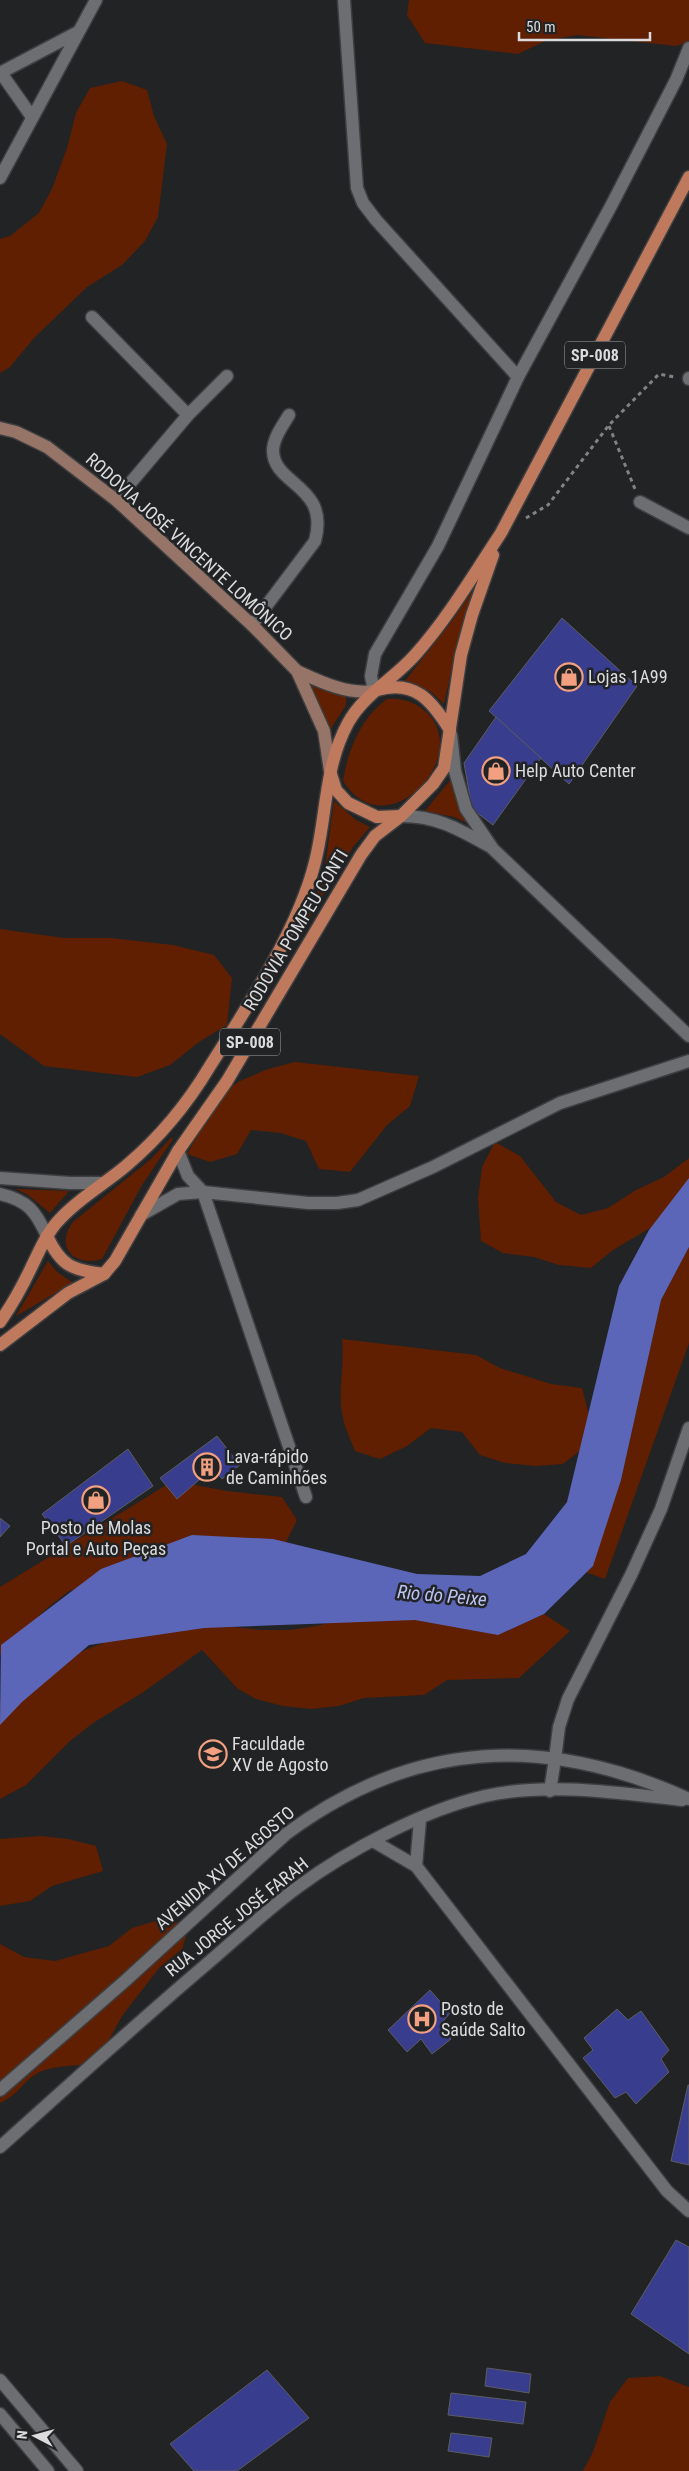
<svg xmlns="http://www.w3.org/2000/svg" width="689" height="2471" font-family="'Roboto Condensed',sans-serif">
<rect width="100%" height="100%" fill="#222325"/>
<g fill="#601f00">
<polygon points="409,0 689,0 689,42 676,46 577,35 545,41 518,54 425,43 407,15"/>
<polygon points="122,81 147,90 154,116 167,144 158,217 145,241 122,265 87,287 34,338 10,367 0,373 0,239 10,236 39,213 52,189 67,148 76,113 90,88"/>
<polygon points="472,592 473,593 459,635 444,704 431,692 405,681 452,621"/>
<polygon points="311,684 342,693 346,698 346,705 330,730"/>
<path d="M387 699C402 698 415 702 426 712 474 756 386 850 343 781 348 749 361 718 387 699Z"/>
<polygon points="453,777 470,824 454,817 425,811"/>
<polygon points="334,801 356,820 370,827 353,847 307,921 305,919 320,884 326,860"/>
<polygon points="0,929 64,938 111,938 173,945 214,955 232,978 227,1025 199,1042 170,1065 137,1077 44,1066 0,1034"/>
<polygon points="295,1062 419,1076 410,1106 387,1125 350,1172 319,1169 306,1141 281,1133 251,1130 237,1154 210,1162 187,1154 204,1124 212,1099 240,1081 268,1069"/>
<path d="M171 1138 173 1139 142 1185 102 1259C75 1267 54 1248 73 1222L151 1159Z"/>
<polygon points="495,1142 520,1156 556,1202 581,1215 608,1208 636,1190 664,1177 689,1158 689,1205 613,1250 591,1268 559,1265 534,1257 503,1253 481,1241 478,1198 482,1167"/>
<polygon points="16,1189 69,1191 50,1213 28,1195"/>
<polygon points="689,1247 689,1343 605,1579 580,1570 621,1480 661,1300"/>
<polygon points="48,1261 57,1272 73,1283 16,1316"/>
<path d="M342 1339 476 1355 500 1368 551 1384 582 1388 589 1415 586 1446 563 1464 536 1466 505 1463 480 1455 462 1432 431 1428 407 1446 380 1459 355 1451C351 1440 345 1429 343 1418 337 1392 345 1365 342 1339Z"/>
<polygon points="173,1481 227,1491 282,1497 297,1520 284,1546 170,1564 69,1591 46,1609 0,1655 0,1587"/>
<polygon points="371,1611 504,1632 544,1614 570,1631 519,1678 447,1680 424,1695 364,1698 339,1706 311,1709 283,1706 256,1699 238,1689 202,1650 142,1693 93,1723 70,1741 26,1785 0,1799 0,1701 62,1659 116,1638 206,1624 261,1630 289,1630 317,1626"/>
<polygon points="41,1836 68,1839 96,1846 103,1871 52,1886 30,1901 0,1906 0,1839"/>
<path d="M159 1920 190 1924 182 1949 159 1968 122 2016 109 2040 90 2064C74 2066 51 2065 36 2074 22 2083 18 2095 0 2103V1944L24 1957 55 1961 109 1946 132 1928Z"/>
<polygon points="660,2376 689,2387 689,2471 583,2471 593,2452 610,2402 628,2378"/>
</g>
<polygon fill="#5c66b9" points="689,1178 689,1247 661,1300 621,1480 593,1566 544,1614 498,1635 415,1620 204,1628 89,1645 22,1702 0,1725 1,1645 101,1569 192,1535 273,1539 417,1574 480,1576 526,1554 567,1502 619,1286 649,1230"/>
<g fill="#383d8d" stroke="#5c5d5f">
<polygon points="562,618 637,686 569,784 489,711"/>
<polygon points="496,717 541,758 493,825 472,809 464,763"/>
<polygon points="217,1436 240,1465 222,1479 213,1468 177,1499 160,1478"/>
<polygon points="128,1449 153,1486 66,1546 42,1514"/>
<polygon points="0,1518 10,1526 0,1537"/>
<polygon points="430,1990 450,2013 440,2025 451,2039 432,2054 421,2039 407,2052 388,2030"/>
<polygon points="617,2009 628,2020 641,2011 669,2050 661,2059 669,2072 636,2104 626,2092 615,2098 583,2058 593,2050 584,2038"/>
<polygon points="688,2085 689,2085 689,2165 671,2161"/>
<polygon points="676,2240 689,2247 689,2354 631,2314"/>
<polygon points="487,2368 531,2374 529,2393 485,2386"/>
<polygon points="267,2370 309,2418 237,2471 194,2471 170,2444"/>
<polygon points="451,2393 526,2402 523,2424 448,2415"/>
<polygon points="451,2433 492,2438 489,2457 448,2451"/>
</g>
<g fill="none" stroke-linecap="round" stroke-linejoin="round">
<g stroke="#3e3e40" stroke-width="15">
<g id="minor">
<polyline points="344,0 357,188 363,203 376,220 518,377"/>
<polyline points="0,73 78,32"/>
<polyline points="1,73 32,117"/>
<polyline points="0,178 96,0"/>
<polyline points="92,317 188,415"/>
<polyline points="689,378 689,379"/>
<polyline points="116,500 188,415 227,376"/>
<polyline points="640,502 689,528"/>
<path d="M252 625 315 541C330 485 274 486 273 451 273 438 283 425 289 415"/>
<polyline points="374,691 371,676 375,654 438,546 518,377 611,206 676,80 689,48"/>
<polyline points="178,1151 188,1176 203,1192 306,1497"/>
<polyline points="141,1215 178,1194 203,1192 308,1203 337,1203 358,1200 433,1167 560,1103 689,1061"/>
<polyline points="555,1759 559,1727 568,1699 631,1575 661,1509 689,1428"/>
<polyline points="373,1841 416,1866 640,2156 667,2191 689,2211"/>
<polyline points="416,1866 420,1820"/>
<polyline points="0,2380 77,2471"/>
<polyline points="0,2414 48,2471"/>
</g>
</g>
<g stroke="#3e3e40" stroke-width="15">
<g id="tertiary">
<polyline points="451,735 455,771 466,809 493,849 689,1036"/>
<path d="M401 816C438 816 460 830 491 847"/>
<polyline points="0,1178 70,1183 103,1183"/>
<path d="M0 1194C28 1200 36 1212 47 1236"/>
<polyline points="550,1791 555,1759"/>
<path d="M0 2090 125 1981 286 1834C414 1739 546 1734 689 1799"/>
<path d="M0 2147C67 2087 134 2026 202 1968 234 1941 264 1912 298 1887 348 1850 424 1810 485 1796 548 1782 618 1793 682 1800"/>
</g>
</g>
<g stroke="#3e3e40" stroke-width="15">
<g id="secondary">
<polyline points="0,428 16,432 47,447 116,500 252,625 297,671 324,731 330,771"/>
<path d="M297 671C321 682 348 695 374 691"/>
</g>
</g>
<g stroke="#3e3e40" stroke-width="15">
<g id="primary">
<path d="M377 690C415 679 432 701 450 730"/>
<polyline points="331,774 336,790 348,803 377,817 401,816"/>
<path d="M47 1236C61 1266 72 1270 104 1274"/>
<path d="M0 1322C12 1305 22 1287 31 1268 39 1252 47 1232 60 1219 80 1197 105 1184 127 1165 160 1137 188 1103 210 1066 247 1008 299 928 315 862 327 815 324 767 348 723 364 694 394 679 415 655 448 618 474 574 501 533L689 177"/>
<polyline points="0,1345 68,1293 104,1274 115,1261 178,1151 227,1081 361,855 375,836 401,816 433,784 444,768 461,655 472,615 493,555"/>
</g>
</g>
<g stroke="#828284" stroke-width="3" stroke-dasharray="4 4" stroke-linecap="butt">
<polyline points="609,426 635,489"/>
<polyline points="526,518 548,505 609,425 659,374 675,377"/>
</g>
<use href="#minor" stroke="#6d6e71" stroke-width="12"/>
<use href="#tertiary" stroke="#6d6e71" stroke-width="12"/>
<use href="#secondary" stroke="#967467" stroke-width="12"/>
<use href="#primary" stroke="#bf7a5e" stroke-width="12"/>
</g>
<defs>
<g id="shop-ring" transform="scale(1.4375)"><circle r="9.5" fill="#222325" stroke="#f2a080" stroke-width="1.5"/><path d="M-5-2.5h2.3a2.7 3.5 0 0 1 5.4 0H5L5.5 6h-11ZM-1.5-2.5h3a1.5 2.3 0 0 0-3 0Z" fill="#f2a080"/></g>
<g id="building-ring" transform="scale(1.4375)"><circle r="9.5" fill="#222325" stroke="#f2a080" stroke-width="1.5"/><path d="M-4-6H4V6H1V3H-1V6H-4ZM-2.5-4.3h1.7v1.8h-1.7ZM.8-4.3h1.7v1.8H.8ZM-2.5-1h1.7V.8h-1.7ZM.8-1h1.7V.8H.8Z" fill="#f2a080"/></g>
<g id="university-ring" transform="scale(1.4375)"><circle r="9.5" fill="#222325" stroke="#f2a080" stroke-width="1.5"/><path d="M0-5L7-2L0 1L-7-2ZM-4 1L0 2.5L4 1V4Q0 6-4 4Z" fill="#f2a080"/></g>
<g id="hospital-ring" transform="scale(1.4375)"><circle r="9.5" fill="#222325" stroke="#f2a080" stroke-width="1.5"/><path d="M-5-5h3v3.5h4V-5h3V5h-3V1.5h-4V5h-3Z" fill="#f2a080"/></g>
</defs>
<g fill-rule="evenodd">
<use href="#shop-ring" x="569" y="677"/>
<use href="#shop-ring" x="496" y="771"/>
<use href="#building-ring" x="207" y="1467"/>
<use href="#shop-ring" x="96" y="1500"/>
<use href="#university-ring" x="213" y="1754"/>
<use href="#hospital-ring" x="422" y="2019"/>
</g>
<g text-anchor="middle" stroke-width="5" stroke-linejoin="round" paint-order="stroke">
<g fill="#222325" stroke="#a4a4a6" stroke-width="1">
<rect x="565" y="341.5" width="60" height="27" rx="4"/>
<rect x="220" y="1028.5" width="60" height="27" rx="4"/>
</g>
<g font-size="16" font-weight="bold" fill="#dcdcde">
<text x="595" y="361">SP-008</text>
<text x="250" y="1048">SP-008</text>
</g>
<g font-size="18" fill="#dcdcde" stroke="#222325">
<text transform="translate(189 547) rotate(42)" y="6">RODOVIA JOSÉ VINCENTE LOMÔNICO</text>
<text transform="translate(296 930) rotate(-59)" y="6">RODOVIA POMPEU CONTI</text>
<text transform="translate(225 1868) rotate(-41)" y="6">AVENIDA XV DE AGOSTO</text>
<text transform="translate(237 1917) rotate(-39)" y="6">RUA JORGE JOSÉ FARAH</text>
</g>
<g font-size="18" fill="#dcdcde" stroke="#222325" text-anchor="start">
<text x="588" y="683">Lojas 1A99</text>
<text x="515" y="777">Help Auto Center</text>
<text x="226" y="1463">Lava-rápido<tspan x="226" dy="21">de Caminhões</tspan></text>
<text x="96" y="1534" text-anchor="middle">Posto de Molas<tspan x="96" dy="21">Portal e Auto Peças</tspan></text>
<text x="232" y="1750">Faculdade<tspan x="232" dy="21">XV de Agosto</tspan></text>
<text x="441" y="2015">Posto de<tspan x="441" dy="21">Saúde Salto</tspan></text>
</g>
<g font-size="19" font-style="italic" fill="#bbc4f1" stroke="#222325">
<text transform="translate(442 1595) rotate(5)" y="7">Rio do Peixe</text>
</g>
</g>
<g transform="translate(35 2436) rotate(276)" stroke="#222325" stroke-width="4" paint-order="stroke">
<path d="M0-4L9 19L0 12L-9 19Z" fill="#dcdcde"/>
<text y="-8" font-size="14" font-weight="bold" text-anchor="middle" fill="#dcdcde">N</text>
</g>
<path d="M519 32v8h131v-8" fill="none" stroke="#dcdcde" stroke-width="2.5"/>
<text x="526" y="32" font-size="15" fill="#dcdcde" stroke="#222325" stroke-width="4" paint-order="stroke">50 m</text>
</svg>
